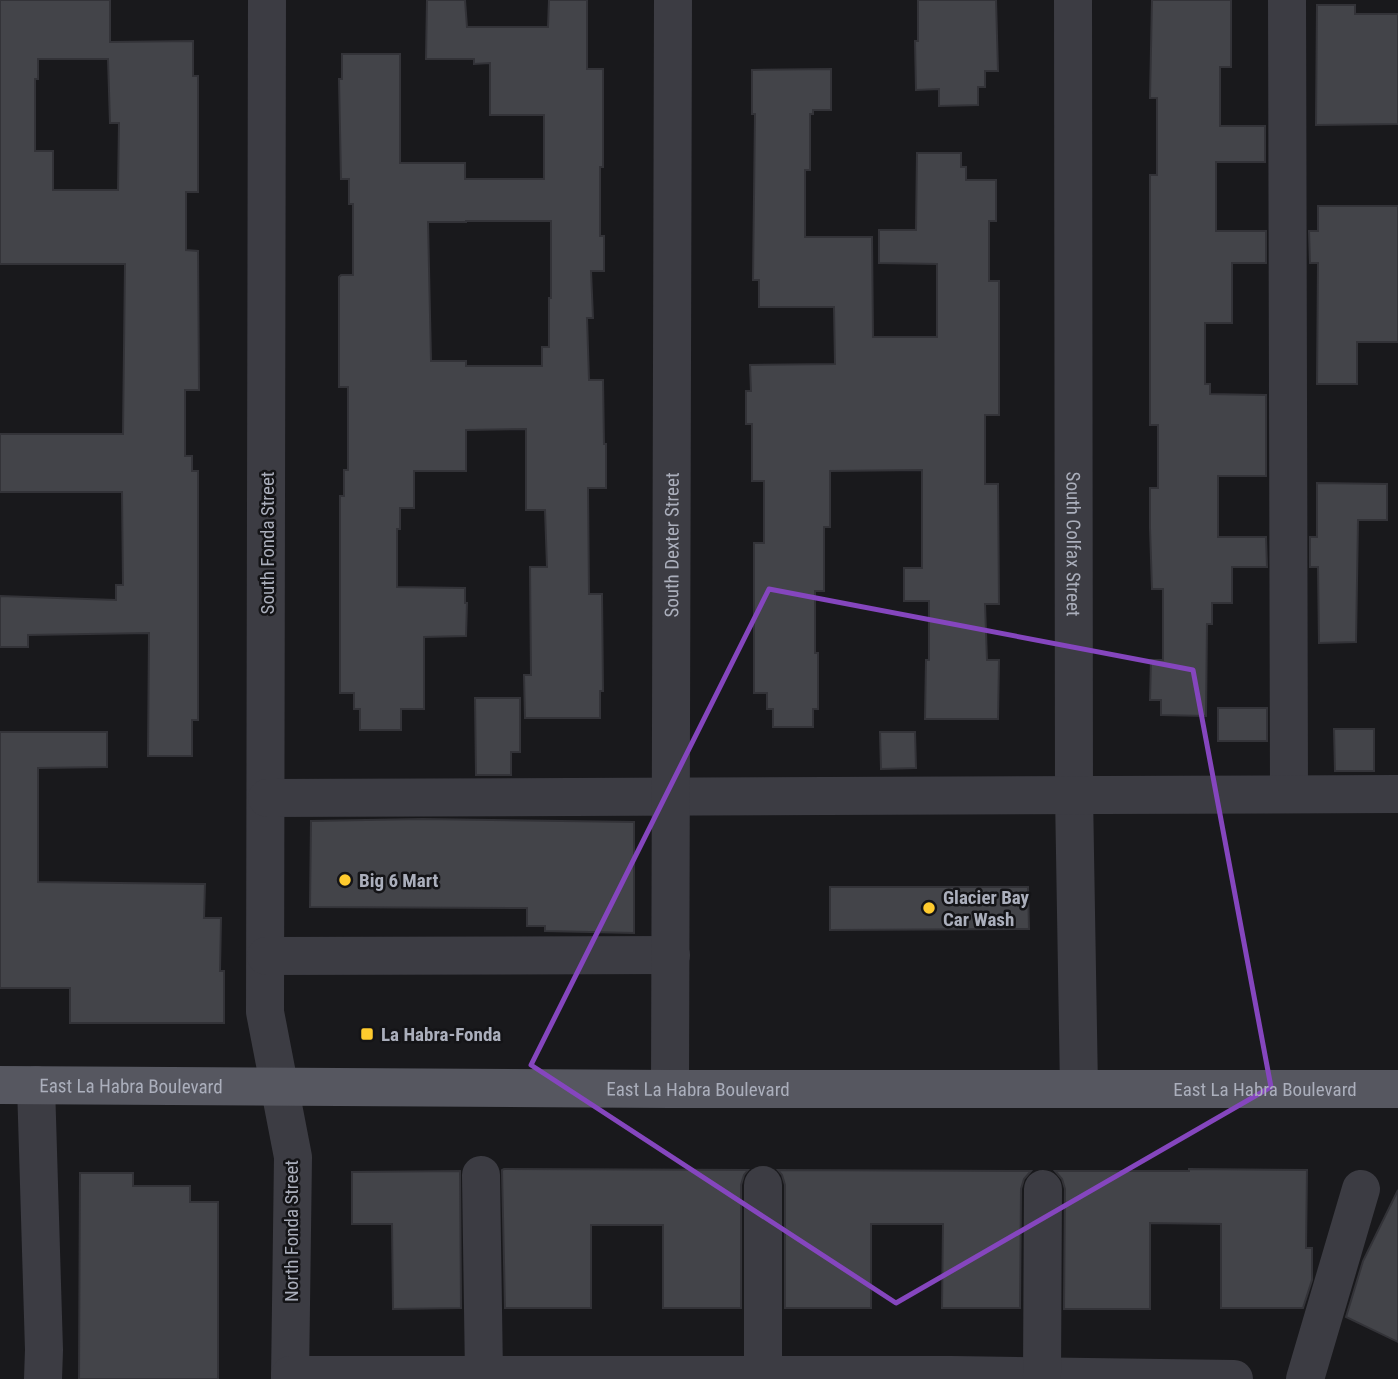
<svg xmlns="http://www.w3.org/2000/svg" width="1398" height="1379" font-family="'Roboto Condensed',sans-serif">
<rect width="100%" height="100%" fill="#19191c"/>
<g fill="#434449" stroke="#333338" stroke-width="2" fill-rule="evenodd">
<path d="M0 0H110V42L193 41V76H198V192H186V250L198 251 199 390H185V456H192V471H198V720H192V756H148L149 633 28 635V647H0V596L116 600V585H123L122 492H0V434H123L125 264H0ZM38 59H108L110 123H119L118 190H53V151H35V79H38Z"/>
<path d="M427 0H465L467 27H548L549 0H587V69H603V167H600V236H604V271H591L593 318H587L589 380H603L604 444H606V488H588L589 594H602L603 691H600V718H525L524 675H531L530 567H547L545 510H526V429L466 430V471H414V508H400V529H397V587L465 588V603H467L466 636 424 637V709H401V730H360V709H354V693H340V496H344V470H348V387H339V277L341 275H353V204H349V179H341L339 79H342V54H400V163H465V179H544V115H490V63L474 64V59H426ZM466 221H551V298H549V347H542V366H466V361H431L428 222H466Z"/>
<polygon points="918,0 996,0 998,71 985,71 985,87 978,87 978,105 939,106 939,89 916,90 915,41 918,41"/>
<polygon points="1152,0 1231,0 1231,67 1220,67 1220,126 1265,126 1265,162 1216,162 1216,231 1266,231 1266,263 1232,263 1232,323 1205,323 1205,384 1210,384 1210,394 1266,395 1266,476 1218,476 1218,537 1266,537 1267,567 1232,567 1232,603 1212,603 1212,624 1207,624 1206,716 1161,715 1161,700 1150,700 1151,660 1163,660 1163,589 1152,589 1150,528 1150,488 1158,488 1158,425 1150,425 1150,175 1157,175 1157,98 1150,98"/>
<polygon points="1317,5 1355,5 1355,14 1398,14 1398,124 1316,125"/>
<polygon points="831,69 831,110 813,110 813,114 810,114 810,170 805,170 805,237 872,237 873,337 937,337 937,264 879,263 879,230 916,230 917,153 961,153 961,167 966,167 966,180 996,180 996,221 989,221 989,281 999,281 999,415 985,415 985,484 998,484 999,604 985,604 987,660 999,660 998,719 925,719 926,660 929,660 929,601 904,601 904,568 922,568 922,470 830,471 830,527 824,527 824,591 815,591 815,653 818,653 818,709 813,709 813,727 773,727 773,709 767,709 767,693 754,693 754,543 764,543 764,481 752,481 752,424 746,424 746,391 751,391 750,365 835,364 834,307 759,307 759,280 753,280 755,114 752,114 752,70"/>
<polygon points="1318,206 1398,206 1398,342 1357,342 1357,384 1317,384 1318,263 1310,263 1309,231 1318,231"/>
<polygon points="1317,483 1387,484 1387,520 1358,520 1356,642 1319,643 1318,567 1310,567 1310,537 1317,537"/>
<polygon points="475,698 520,698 520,752 511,752 511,775 476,775"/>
<rect x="1218" y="708" width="49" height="33"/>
<polygon points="1334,729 1374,729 1374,771 1335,771"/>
<polygon points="0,732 107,732 107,767 38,768 38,882 205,884 204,918 221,918 220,971 224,971 224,1023 70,1023 70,988 0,988"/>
<polygon points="880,732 915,732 916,768 881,769"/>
<polygon points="422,819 634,822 634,933 545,931 545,926 527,926 527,908 310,907 311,821"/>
<polygon points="830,887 1028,887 1029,929 830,930"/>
<polygon points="504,1169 748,1170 744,1175 741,1185 741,1308 663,1308 663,1225 591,1225 591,1308 505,1308 502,1170"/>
<polygon points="1189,1169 1307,1170 1306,1248 1312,1248 1312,1280 1303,1308 1221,1308 1221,1224 1150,1223 1150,1309 1064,1309 1065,1189 1062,1179 1055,1171 1189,1171"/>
<polygon points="778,1170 1031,1171 1024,1179 1021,1189 1020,1308 942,1308 943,1224 871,1224 871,1308 785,1308 785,1185 782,1175"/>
<polygon points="460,1171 461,1308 393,1309 392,1224 352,1224 352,1172"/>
<polygon points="80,1173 133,1173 133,1186 190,1186 190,1202 218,1202 218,1379 79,1379"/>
<polygon points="1398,1190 1398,1342 1346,1317 1363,1261"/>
</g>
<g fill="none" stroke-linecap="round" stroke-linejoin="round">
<g stroke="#3c3c43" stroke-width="38">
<polyline points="267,0 265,1012 293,1157 290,1379"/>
<path id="s1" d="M1073 0 1074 794 1079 1089"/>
<polyline points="1287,0 1289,794"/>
<polyline points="267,798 1398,794"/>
<polyline points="266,956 671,955"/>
<polyline points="36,1085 44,1350 43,1379"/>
<path id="s2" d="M670 1089 673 0"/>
<polyline points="481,1175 484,1375"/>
<polyline points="763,1185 763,1375"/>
<polyline points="290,1375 952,1375 1234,1379"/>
<polyline points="1042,1376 1043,1189"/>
<polyline points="1305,1379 1361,1189"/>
</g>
<path stroke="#565760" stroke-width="38" id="s3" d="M0 1085 670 1089H1398"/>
</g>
<path fill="none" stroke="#8546be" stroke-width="5" stroke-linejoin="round" d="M769 589 1193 670 1271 1087 896 1303 531 1065Z"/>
<g fill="#ffcb2e" stroke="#141417" stroke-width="2.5">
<circle cx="345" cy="880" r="7"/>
<circle cx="929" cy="908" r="7"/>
<rect x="360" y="1027" width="14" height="14" rx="3.5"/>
</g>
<g text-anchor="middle" stroke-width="5" stroke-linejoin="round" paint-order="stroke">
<g font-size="19" fill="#abafbc" stroke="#141417">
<text transform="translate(267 543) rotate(-90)" y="7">South Fonda Street</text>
<text dy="7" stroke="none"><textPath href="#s2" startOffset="544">South Dexter Street</textPath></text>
<text dy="7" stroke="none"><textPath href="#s1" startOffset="544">South Colfax Street</textPath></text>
<text dy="7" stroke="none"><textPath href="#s3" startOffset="131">East La Habra Boulevard</textPath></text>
<text dy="7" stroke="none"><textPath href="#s3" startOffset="698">East La Habra Boulevard</textPath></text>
<text dy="7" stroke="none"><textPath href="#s3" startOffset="1265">East La Habra Boulevard</textPath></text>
<text transform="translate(291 1231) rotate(-90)" y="7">North Fonda Street</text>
</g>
<g font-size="19" font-weight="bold" fill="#abafbc" stroke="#141417" text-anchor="start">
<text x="359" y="887">Big 6 Mart</text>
<text x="943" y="904">Glacier Bay<tspan x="943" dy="22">Car Wash</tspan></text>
<text x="381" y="1041">La Habra-Fonda</text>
</g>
</g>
</svg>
